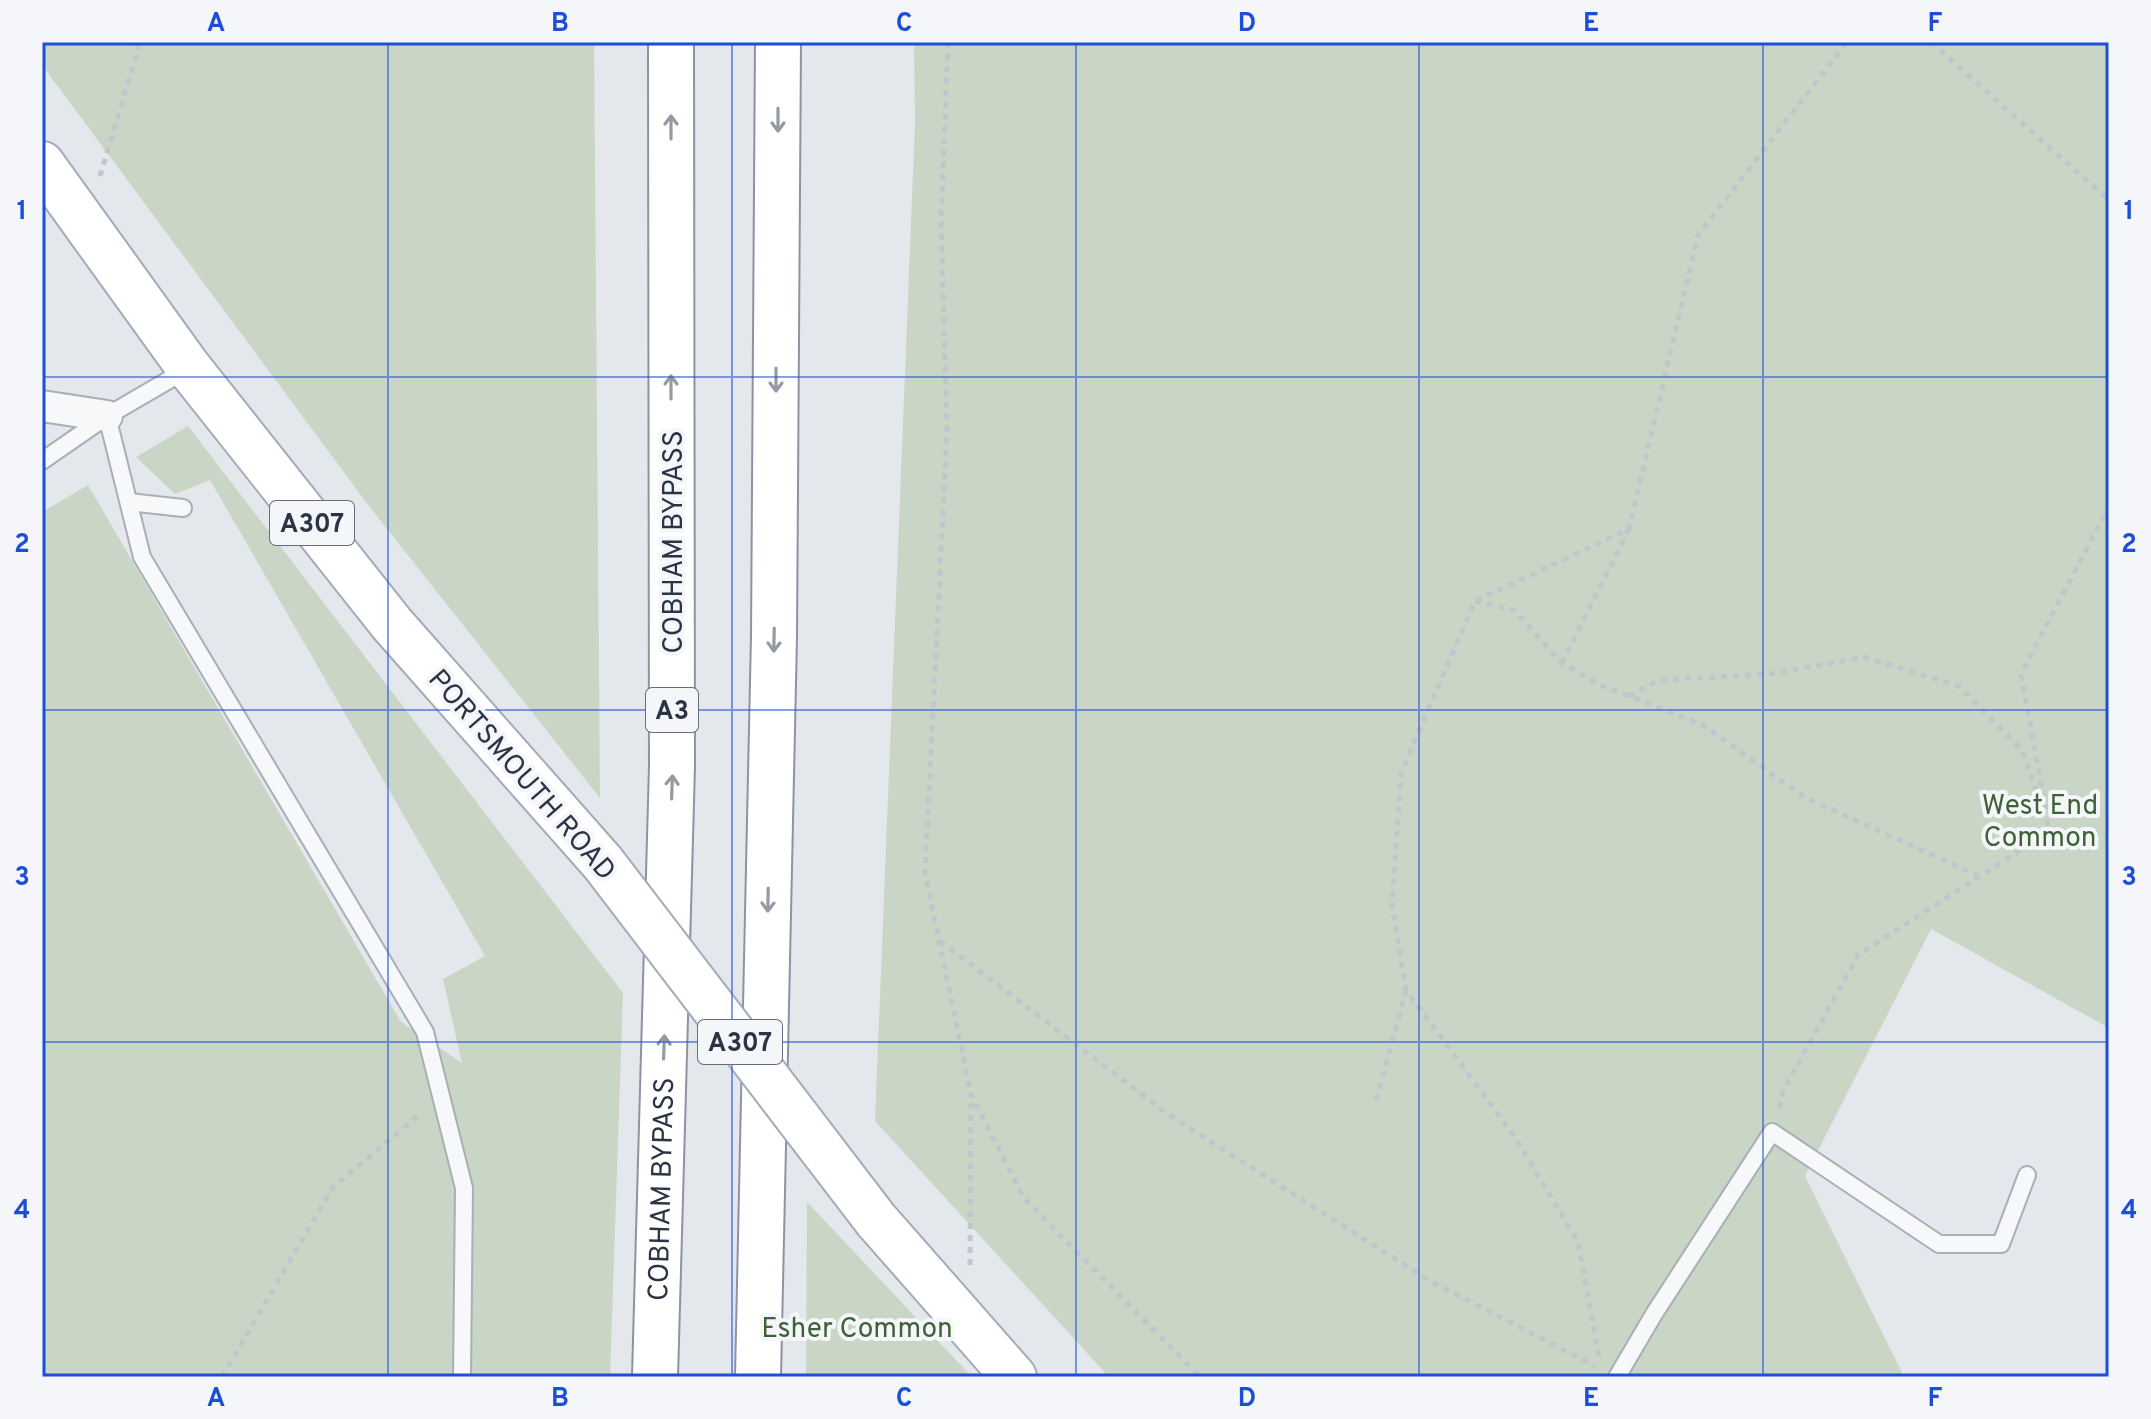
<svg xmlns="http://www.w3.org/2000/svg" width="2151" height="1419" font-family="Overpass,sans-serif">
<rect width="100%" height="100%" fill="#e4e7ec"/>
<g fill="#c9d6c5">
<polygon points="42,42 594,42 600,798 369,506 42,65"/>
<polygon points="914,42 2109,42 2109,1028 1931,929 1805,1176 1904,1377 1109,1377 875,1121 915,123"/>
<polygon points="188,426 623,993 610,1377 42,1377 42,512 88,485 401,1022 462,1063 443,979 485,956 210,480 175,494 136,457"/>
<polygon points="807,1202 972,1377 806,1377"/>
</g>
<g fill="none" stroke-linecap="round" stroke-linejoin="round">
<g stroke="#a9aeb7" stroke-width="20">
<g id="service">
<polyline points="107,416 142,557 425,1032 464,1188 462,1377"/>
<polyline points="42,461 107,416 186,370"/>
<polyline points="129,502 183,508"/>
<polyline points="1617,1377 1654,1314 1772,1132 1939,1244 2001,1244 2027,1175"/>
</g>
</g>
<g stroke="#a9aeb7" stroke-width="34">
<polyline id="minor" points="42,406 107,416"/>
</g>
<g stroke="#a3abb8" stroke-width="48">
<g id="primary">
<polyline points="42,164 189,368 392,624 603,863"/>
<polyline points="876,1220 1014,1377"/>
</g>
</g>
<g stroke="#8b94a3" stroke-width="48">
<g id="trunk">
<path id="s1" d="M655 1377 672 766 671 42"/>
<polyline points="758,1377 774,636 778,42"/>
</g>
</g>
<g stroke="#c2c5cb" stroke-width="5" stroke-dasharray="6 6" stroke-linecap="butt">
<polyline points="948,42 941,220 947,433 925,873 971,1094 1024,1198 1200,1377"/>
<polyline points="1931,42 2109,200"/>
<polyline points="100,176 140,42"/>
<polyline points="1475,601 1514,610 1562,663 1598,684 1703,725 1804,797 1979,876"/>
<polyline points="1562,663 1629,529"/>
<polyline points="1629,696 1659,680 1770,674 1864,657 1959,686 2022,750 2050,831"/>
<polyline points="2046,810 2021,674 2109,506"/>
<polyline points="940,941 1169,1115 1430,1281 1595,1366"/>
<polyline points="1376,1100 1406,991"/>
<polyline points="1779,1108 1783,1091 1858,955 2050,831 2109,833"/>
<polyline points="970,1265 971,1095"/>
<polyline points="1599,1356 1578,1242 1515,1137 1406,990 1392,905 1401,773 1475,601 1629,529 1698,235 1847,42"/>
<polyline points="222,1377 333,1187 419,1115"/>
</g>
<use href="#service" stroke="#f7f8fa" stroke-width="16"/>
<use href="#minor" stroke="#f7f8fa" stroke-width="30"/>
<use href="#primary" stroke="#fff" stroke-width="44"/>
<use href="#trunk" stroke="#fff" stroke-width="44"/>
<g stroke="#a3abb8" stroke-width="48" stroke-linecap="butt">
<polyline id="primary-bridge" points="603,863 876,1220"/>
</g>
<use href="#primary-bridge" stroke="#fff" stroke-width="44"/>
</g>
<defs><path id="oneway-shaft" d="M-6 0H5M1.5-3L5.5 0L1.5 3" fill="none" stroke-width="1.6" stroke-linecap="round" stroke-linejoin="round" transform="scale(2)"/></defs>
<g stroke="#959aa2">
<use href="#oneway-shaft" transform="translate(778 120) rotate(90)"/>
<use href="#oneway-shaft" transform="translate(671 127) rotate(-90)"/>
<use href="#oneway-shaft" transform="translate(776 380) rotate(90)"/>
<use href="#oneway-shaft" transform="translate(671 387) rotate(-90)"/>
<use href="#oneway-shaft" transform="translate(774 640) rotate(91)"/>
<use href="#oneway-shaft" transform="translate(672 787) rotate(-88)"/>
<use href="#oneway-shaft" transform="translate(768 900) rotate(91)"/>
<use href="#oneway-shaft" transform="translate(664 1047) rotate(-88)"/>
</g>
<path fill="none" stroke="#1d4ed8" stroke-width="2" stroke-opacity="0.55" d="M388 42V1377M732 42V1377M1076 42V1377M1419 42V1377M1763 42V1377M42 377H2109M42 710H2109M42 1042H2109"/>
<g text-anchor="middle" stroke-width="8" stroke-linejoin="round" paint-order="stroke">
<g fill="#f4f6f9" stroke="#676e7b" stroke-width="2">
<rect x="270" y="501" width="84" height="44" rx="6"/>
<rect x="646" y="688" width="52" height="44" rx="6"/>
<rect x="698" y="1020" width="84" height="44" rx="6"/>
</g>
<g font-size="26" font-weight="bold" fill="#2b3445">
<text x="312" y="532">A307</text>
<text x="672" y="719">A3</text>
<text x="740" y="1051">A307</text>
</g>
<g font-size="28" fill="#2b3445" stroke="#f4f6f9">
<text transform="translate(672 542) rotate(-90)" y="10">COBHAM BYPASS</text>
<text transform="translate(523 774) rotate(49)" y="10">PORTSMOUTH ROAD</text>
<text dy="10" stroke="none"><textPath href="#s1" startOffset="188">COBHAM BYPASS</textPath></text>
</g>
<g font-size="28" fill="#3f6138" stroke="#f4f6f9">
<text x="2040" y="814">West End<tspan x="2040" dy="32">Common</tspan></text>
<text x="857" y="1337">Esher Common</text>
</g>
</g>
<rect width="2151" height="1419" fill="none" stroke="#f4f6f9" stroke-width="88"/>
<rect x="44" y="44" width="2063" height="1331" fill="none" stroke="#1d4ed8" stroke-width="3"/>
<g font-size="26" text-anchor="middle" font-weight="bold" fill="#1d4ed8">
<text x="216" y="31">A</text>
<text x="560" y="31">B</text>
<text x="904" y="31">C</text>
<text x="1247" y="31">D</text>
<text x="1591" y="31">E</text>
<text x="1935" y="31">F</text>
<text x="22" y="219">1</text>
<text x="2129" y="219">1</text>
<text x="22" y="552">2</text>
<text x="2129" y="552">2</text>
<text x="22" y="885">3</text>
<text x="2129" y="885">3</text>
<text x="22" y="1218">4</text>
<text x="2129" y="1218">4</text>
<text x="216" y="1406">A</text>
<text x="560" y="1406">B</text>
<text x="904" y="1406">C</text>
<text x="1247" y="1406">D</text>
<text x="1591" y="1406">E</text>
<text x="1935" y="1406">F</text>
</g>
</svg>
